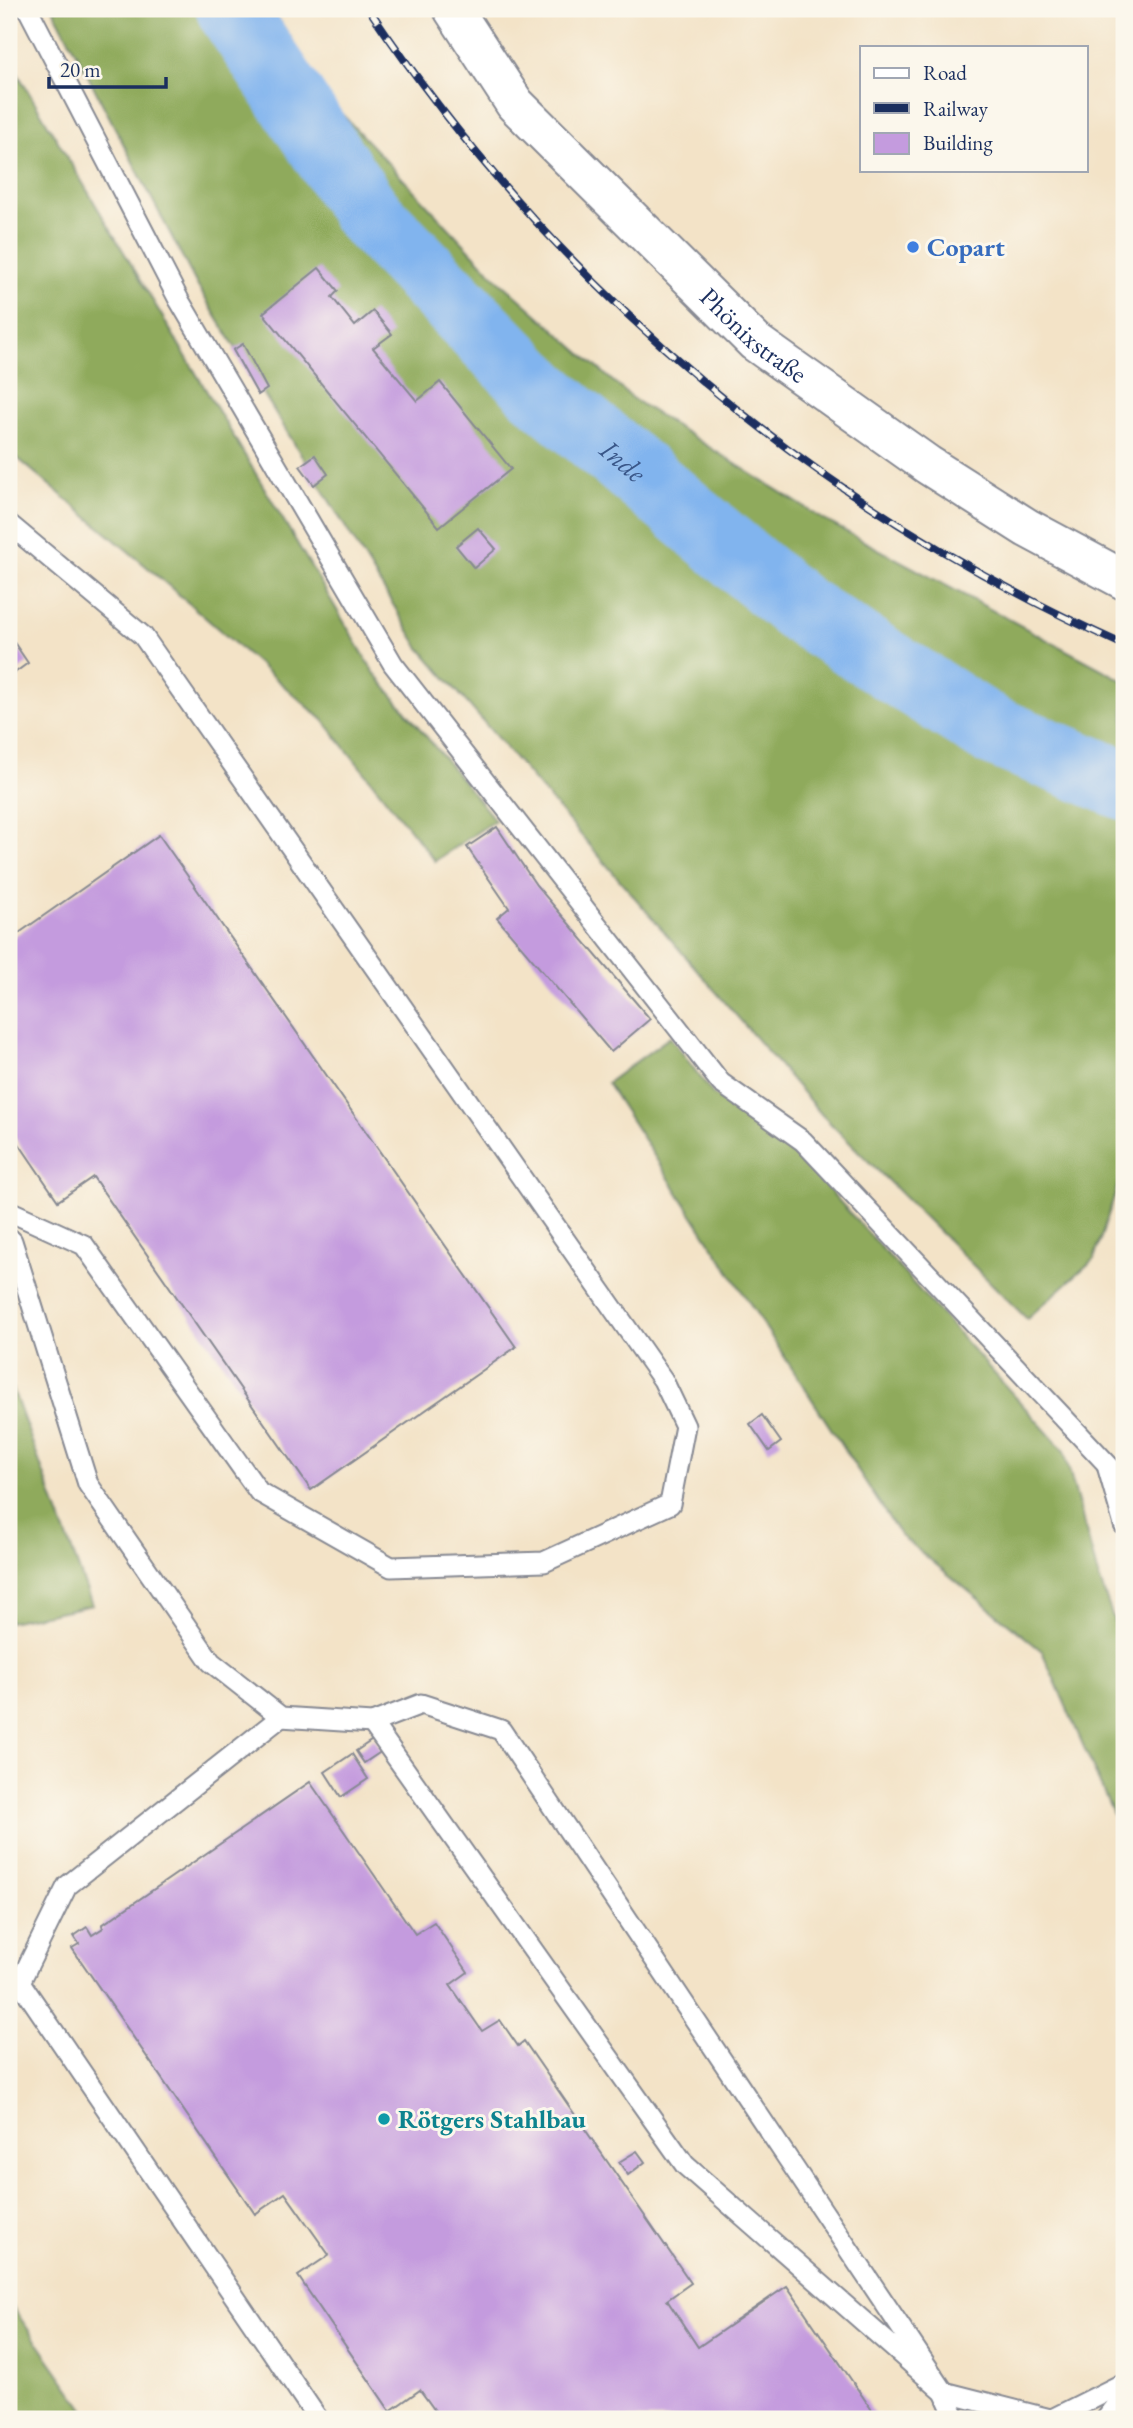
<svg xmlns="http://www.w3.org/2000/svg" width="1133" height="2428" font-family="'EB Garamond',serif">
<rect width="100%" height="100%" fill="#fbf7ec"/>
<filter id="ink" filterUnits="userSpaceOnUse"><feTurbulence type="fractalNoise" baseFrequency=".0143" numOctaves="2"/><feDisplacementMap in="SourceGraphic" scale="14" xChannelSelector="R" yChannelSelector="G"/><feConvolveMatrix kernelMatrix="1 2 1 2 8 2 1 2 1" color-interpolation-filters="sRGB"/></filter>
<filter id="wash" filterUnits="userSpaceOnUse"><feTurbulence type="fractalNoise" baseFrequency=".00686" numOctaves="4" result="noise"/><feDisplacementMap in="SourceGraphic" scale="28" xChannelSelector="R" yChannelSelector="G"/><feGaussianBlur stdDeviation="1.57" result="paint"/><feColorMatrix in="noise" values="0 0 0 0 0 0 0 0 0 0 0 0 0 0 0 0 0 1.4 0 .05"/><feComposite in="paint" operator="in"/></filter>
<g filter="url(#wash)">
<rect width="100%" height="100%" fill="#f3e3c7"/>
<g fill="#8faa5c" stroke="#556c5d" stroke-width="2">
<polygon points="53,9 272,9 339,111 496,278 633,399 826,521 1124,681 1124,1166 1094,1259 1027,1319 822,1115 419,647 197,285"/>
<polygon points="9,59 375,674 495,820 435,861 323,720 147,567 9,451"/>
<polygon points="670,1037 713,1094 796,1153 1064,1451 1098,1575 1124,1649 1124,1839 1042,1651 900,1535 607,1083"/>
<polygon points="9,1379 92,1605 9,1622"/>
<polygon points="9,2302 91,2419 9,2419"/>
</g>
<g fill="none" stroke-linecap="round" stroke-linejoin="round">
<path stroke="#81b4ee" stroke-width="70" id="s1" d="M231 9 367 213 539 390 800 609 991 730 1124 785"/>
</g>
<g id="blocks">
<g fill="#c49bde">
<polygon points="319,268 338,291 332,297 355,326 373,311 392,334 373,348 417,401 440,382 511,469 439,527 263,313"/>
<polygon points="243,344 267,389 258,395 233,350"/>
<polygon points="315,455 328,474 314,485 300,466"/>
<polygon points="478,528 496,549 474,568 456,546"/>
<polygon points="9,635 28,663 9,677"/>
<polygon points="497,827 536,885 650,1019 611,1052 497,918 509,908 467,847"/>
<polygon points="159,835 516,1347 311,1490 93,1177 58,1201 9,1129 9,940"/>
<polygon points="762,1415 781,1442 769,1451 750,1424"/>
<polygon points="374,1739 382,1751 364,1763 356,1751"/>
<polygon points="352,1754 368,1779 341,1797 325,1772"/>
<polygon points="310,1782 415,1934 434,1922 468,1972 450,1985 482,2031 500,2020 518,2046 524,2041 691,2283 667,2300 698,2347 787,2286 878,2419 441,2419 420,2390 390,2411 298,2276 329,2255 285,2193 255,2214 72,1948 79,1944 74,1936 87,1927 92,1935 103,1928 102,1925"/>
<polygon points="637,2151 645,2162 628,2175 619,2162"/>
</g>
</g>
</g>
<g filter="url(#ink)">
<use href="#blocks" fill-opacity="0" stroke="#878992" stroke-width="2"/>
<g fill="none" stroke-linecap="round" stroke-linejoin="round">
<g stroke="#878992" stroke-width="23">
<g id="lane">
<polyline points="28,9 179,300 393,664 721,1083 803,1141 1124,1482"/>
<polyline points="9,524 143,636 663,1380 685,1426 670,1504 544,1562 391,1567 259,1492 84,1245 9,1211"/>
<polyline points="9,1238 12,1241 88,1484 211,1662 281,1717 372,1723 421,1704 501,1730 944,2392 956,2419"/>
<polyline points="1108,1469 1124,1525"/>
<polyline points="281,1717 67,1886 20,1982 318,2419"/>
<polyline points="372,1723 685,2165 944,2392 1050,2419"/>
<polyline points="1052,2419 1124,2383"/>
<polyline points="1106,2419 1124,2396"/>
</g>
</g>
<g stroke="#878992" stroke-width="42">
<g id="secondary">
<path id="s2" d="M453 9 515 104 755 342 928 465 1027 528 1124 580"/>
</g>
</g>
<use href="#lane" stroke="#fff" stroke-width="19"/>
<use href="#secondary" stroke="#fff" stroke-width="38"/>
<g stroke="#1b2f5e" stroke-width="8">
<path id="rail" d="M369 9C557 289 816 507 1124 645"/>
</g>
<use href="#rail" stroke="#fbf7ec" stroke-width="5" stroke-dasharray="16" stroke-linecap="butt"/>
</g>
</g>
<circle fill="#3f7fe0" stroke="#fbf7ec" stroke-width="2.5" cx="913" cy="247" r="7"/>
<circle fill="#0f9aa8" stroke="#fbf7ec" stroke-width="2.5" cx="384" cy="2119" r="7"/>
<g text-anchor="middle" stroke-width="6" stroke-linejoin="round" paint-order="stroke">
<g font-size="26" font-weight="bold" fill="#366cbe" stroke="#fbf7ec" text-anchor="start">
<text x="927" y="256">Copart</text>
</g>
<g font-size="26" fill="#1b2f5e" stroke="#fbf7ec">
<text dy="9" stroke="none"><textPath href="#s2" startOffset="446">Phönixstraße</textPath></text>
</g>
<g font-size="26" font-weight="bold" fill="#0d838f" stroke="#fbf7ec" text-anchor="start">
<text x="398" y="2128">Rötgers Stahlbau</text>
</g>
<g font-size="28" font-style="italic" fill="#3a5789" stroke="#fbf7ec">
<text dy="10" stroke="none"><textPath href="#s1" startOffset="602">Inde</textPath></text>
</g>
</g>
<rect width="1133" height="2428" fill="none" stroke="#fbf7ec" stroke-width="35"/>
<rect x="860" y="46" width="228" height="126" fill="#fbf7ec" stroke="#a1a7b3" stroke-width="2"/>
<rect x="874" y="68" width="35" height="10" fill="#ffffff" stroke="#a1a7b3" stroke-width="2"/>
<text x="923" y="80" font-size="21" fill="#1b2f5e">Road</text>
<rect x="874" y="103" width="35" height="10" fill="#1b2f5e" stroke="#a1a7b3" stroke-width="2"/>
<text x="923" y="116" font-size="21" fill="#1b2f5e">Railway</text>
<rect x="874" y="133" width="35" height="21" fill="#c49bde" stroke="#a1a7b3" stroke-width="2"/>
<text x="923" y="150" font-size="21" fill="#1b2f5e">Building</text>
<path d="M49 77v10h117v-10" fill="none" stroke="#1b2f5e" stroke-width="3.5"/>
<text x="60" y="77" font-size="21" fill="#1b2f5e" stroke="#fbf7ec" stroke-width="5" paint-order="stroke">20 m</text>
</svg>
